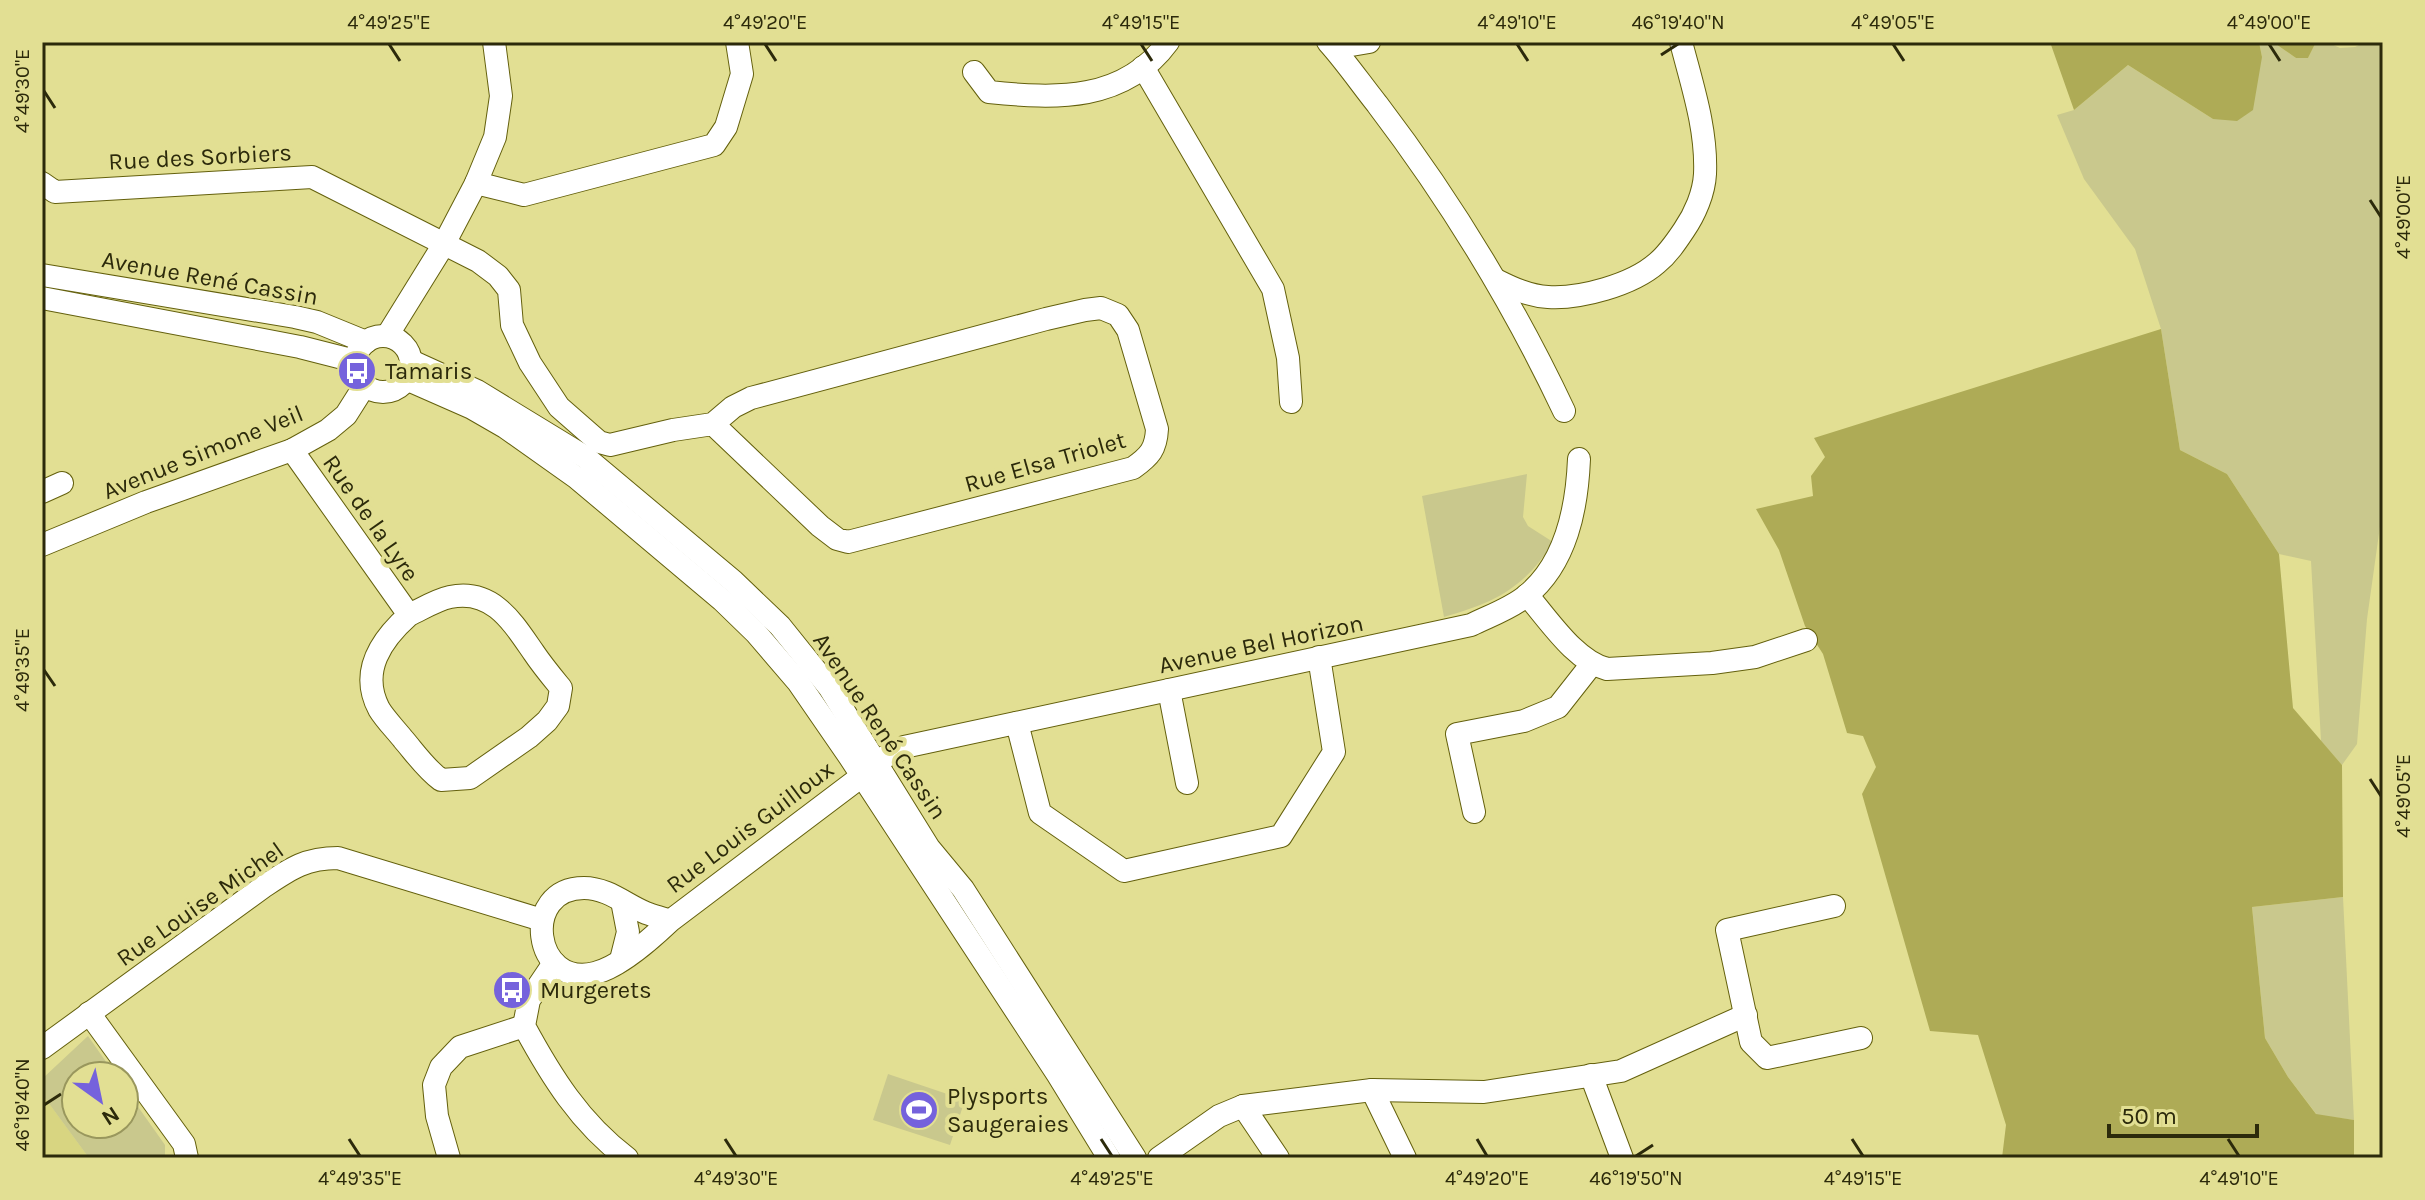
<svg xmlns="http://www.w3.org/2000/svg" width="2425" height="1200" font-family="Karla,sans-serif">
<rect width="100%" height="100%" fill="#e2df93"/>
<polygon fill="#d8d581" points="42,1094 89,1158 42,1158"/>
<g fill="#c9c88d">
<polygon points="2259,42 2273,42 2296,58 2308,58 2316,42 2329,43 2340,48 2355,47 2365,42 2383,42 2383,505 2367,619 2357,744 2342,765 2321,741 2311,561 2279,554 2227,474 2180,450 2161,329 2135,249 2084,179 2057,115 2074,110 2128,65 2213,119 2262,57"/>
<path d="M1527 474 1523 517 1528 526 1553 542C1525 588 1494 603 1444 617L1422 496Z"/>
<polygon points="2343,897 2354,1120 2317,1115 2288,1077 2265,1038 2252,907"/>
<polygon points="88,1036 116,1076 76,1076 76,1124 124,1124 124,1087 165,1145 165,1158 89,1158 42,1094 42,1079"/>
<polygon points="888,1074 965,1100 950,1145 873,1120"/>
</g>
<g fill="#aeab56">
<polygon points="2050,42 2259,42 2262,57 2253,110 2237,121 2213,119 2128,65 2074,110"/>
<polygon points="2273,42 2316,42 2308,58 2296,58"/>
<polygon points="2161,329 2180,450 2227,474 2279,554 2293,708 2342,765 2343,897 2252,907 2265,1038 2288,1077 2316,1114 2354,1120 2354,1158 2002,1158 2006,1125 1978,1035 1930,1031 1862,794 1876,767 1863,736 1847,733 1823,654 1805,626 1779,550 1756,509 1813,496 1811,476 1825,457 1814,438"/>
</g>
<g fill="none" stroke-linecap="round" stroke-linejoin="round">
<g stroke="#64600d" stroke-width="24">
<g id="minor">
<path d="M1328 42C1346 62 1361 84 1377 104 1450 200 1513 303 1564 411"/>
<polyline points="1334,48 1369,42"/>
<polyline points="1143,67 1273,289 1288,358 1291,402"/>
<path d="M974 72 989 92C1056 99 1124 102 1168 42"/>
<path d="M42 183 55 192 312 177 478 261 498 276 509 290 512 325 530 363 559 407 599 442 610 445 673 430 713 424 733 407 751 398 1046 319 1085 310 1101 308 1118 315 1128 330 1157 429C1156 449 1150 456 1133 468L848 542 837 539 820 526 713 424"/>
<polyline points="476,183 524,195 714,145 726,127 742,74 737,42"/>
<polyline points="42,275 295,317 317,322 366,342"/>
<path d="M1496 280C1512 288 1529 296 1548 297 1580 299 1632 285 1657 263 1668 254 1676 242 1684 230 1695 214 1704 193 1705 174 1707 129 1692 85 1681 42"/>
<polyline points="42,298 300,347 355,361"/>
<polyline points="387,336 444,244 476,183 495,137 501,96 494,42"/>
<circle cx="383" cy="364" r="28"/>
<polyline points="411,361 477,391 585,457 733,581 780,626 829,687 929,848 963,889 1135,1158"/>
<polyline points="406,379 472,408 505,427 577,478 722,600 756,633 798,682 849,756 1058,1075 1109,1158"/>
<path d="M292 450 409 615C382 639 359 671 379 709 385 719 395 729 403 739 415 753 426 769 441 780L470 778 529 737 547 721 558 706 561 688C552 677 542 665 534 653 513 623 493 588 450 597 436 600 422 609 409 615"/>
<polyline points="42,492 62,483"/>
<polyline points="42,545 146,502 292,450 328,430 346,415 365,385"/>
<path d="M1527 595C1549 620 1575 661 1607 669L1712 663 1755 657 1806 640"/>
<polyline points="1169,690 1187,783"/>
<polyline points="1017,723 1040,813 1124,871 1281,836 1334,752 1319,657"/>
<polyline points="1474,812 1457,734 1524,721 1558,707 1591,665"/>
<polyline points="1834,906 1727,930 1751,1042 1767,1058 1861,1038"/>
<path d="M670 921C662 918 654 916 646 913 626 905 608 888 584 888 520 888 533 989 595 973 620 967 651 939 670 921L862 776 877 761 904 747 1471 625C1489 616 1510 609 1526 596 1567 563 1577 507 1579 459"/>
<polyline points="621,960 628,932 622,901"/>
<path d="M554 963 529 1000 524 1026C551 1076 580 1123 627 1158"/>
<polyline points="89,1013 184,1144 187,1158"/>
<path d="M42 1048 263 887C290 869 305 858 338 858L542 920"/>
<polyline points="1591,1075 1622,1158"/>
<polyline points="1372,1090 1405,1158"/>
<polyline points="1243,1106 1278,1158"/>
<polyline points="449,1158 437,1116 434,1085 441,1067 460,1047 524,1026"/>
<polyline points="1159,1158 1219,1116 1243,1106 1372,1090 1484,1092 1621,1071 1746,1015"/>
</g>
</g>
<use href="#minor" stroke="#fff" stroke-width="22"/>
</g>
<path fill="none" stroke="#2c2a0b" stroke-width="3" d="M389 44 400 61M765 44 776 61M1141 44 1152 61M1517 44 1528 61M1893 44 1904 61M2269 44 2280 61M1661 55 1678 44M44 91 55 108M2370 200 2381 217M44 670 55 686M2370 779 2381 796M44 1105 61 1094M349 1139 360 1156M725 1139 736 1156M1101 1139 1112 1156M1477 1139 1487 1156M1852 1139 1863 1156M2228 1139 2239 1156M1636 1156 1653 1145"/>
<defs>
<g id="bus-disc" transform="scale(2)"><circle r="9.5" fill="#7562dc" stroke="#e2df93"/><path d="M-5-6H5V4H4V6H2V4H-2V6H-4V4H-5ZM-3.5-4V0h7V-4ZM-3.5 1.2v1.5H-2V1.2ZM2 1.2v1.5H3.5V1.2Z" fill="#fff"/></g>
<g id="stadium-disc" transform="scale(2)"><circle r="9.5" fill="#7562dc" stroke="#e2df93"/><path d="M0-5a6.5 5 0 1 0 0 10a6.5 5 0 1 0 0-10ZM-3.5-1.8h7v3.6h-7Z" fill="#fff"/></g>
</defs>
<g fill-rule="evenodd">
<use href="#bus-disc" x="357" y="371"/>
<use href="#bus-disc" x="512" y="990"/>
<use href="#stadium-disc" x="919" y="1110"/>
</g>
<g text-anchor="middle" stroke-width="8" stroke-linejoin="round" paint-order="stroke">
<g font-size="24" fill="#2c2a0b" stroke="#e2df93">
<text transform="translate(200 157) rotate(-3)" y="8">Rue des Sorbiers</text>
<text transform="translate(210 278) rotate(10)" y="8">Avenue René Cassin</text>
<text transform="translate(203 452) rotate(-22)" y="8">Avenue Simone Veil</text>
<text transform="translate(1045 462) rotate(-16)" y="8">Rue Elsa Triolet</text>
<text transform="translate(371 518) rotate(55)" y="8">Rue de la Lyre</text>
<text transform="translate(1261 644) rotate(-12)" y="8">Avenue Bel Horizon</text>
<text transform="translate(880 726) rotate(56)" y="8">Avenue René Cassin</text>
<text transform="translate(750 827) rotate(-37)" y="8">Rue Louis Guilloux</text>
<text transform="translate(200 904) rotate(-35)" y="8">Rue Louise Michel</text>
</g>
<g font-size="24" fill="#2c2a0b" stroke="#e2df93" text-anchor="start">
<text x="385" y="379">Tamaris</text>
<text x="540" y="998">Murgerets</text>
<text x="947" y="1104">Plysports<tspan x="947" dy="28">Saugeraies</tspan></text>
</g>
</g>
<rect width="2425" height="1200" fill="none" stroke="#e2df93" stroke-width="88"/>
<g transform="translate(100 1100) rotate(147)"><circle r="38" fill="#e2df93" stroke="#99975d" stroke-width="2"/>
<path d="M0-6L14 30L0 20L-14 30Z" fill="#7562dc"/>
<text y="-12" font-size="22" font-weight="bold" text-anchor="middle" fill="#2c2a0b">N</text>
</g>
<path d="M2109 1124v12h148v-12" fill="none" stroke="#2c2a0b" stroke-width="4"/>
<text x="2121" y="1124" font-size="24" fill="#2c2a0b" stroke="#e2df93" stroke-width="6" paint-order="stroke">50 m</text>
<rect x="44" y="44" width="2337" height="1112" fill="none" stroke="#2c2a0b" stroke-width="3"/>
<g font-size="20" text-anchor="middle" fill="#2c2a0b">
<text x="389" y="29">4°49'25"E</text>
<text x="765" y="29">4°49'20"E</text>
<text x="1141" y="29">4°49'15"E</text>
<text x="1517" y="29">4°49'10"E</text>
<text x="1678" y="29">46°19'40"N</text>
<text x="1893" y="29">4°49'05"E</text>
<text x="2269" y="29">4°49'00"E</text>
<text transform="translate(22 91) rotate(-90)" y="7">4°49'30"E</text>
<text transform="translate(2403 217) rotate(-90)" y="7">4°49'00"E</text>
<text transform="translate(22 670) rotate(-90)" y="7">4°49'35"E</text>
<text transform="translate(2403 796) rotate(-90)" y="7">4°49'05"E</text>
<text transform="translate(22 1105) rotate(-90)" y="7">46°19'40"N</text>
<text x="360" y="1185">4°49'35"E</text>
<text x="736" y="1185">4°49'30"E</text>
<text x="1112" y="1185">4°49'25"E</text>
<text x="1487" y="1185">4°49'20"E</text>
<text x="1636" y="1185">46°19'50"N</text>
<text x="1863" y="1185">4°49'15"E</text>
<text x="2239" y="1185">4°49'10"E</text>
</g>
</svg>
